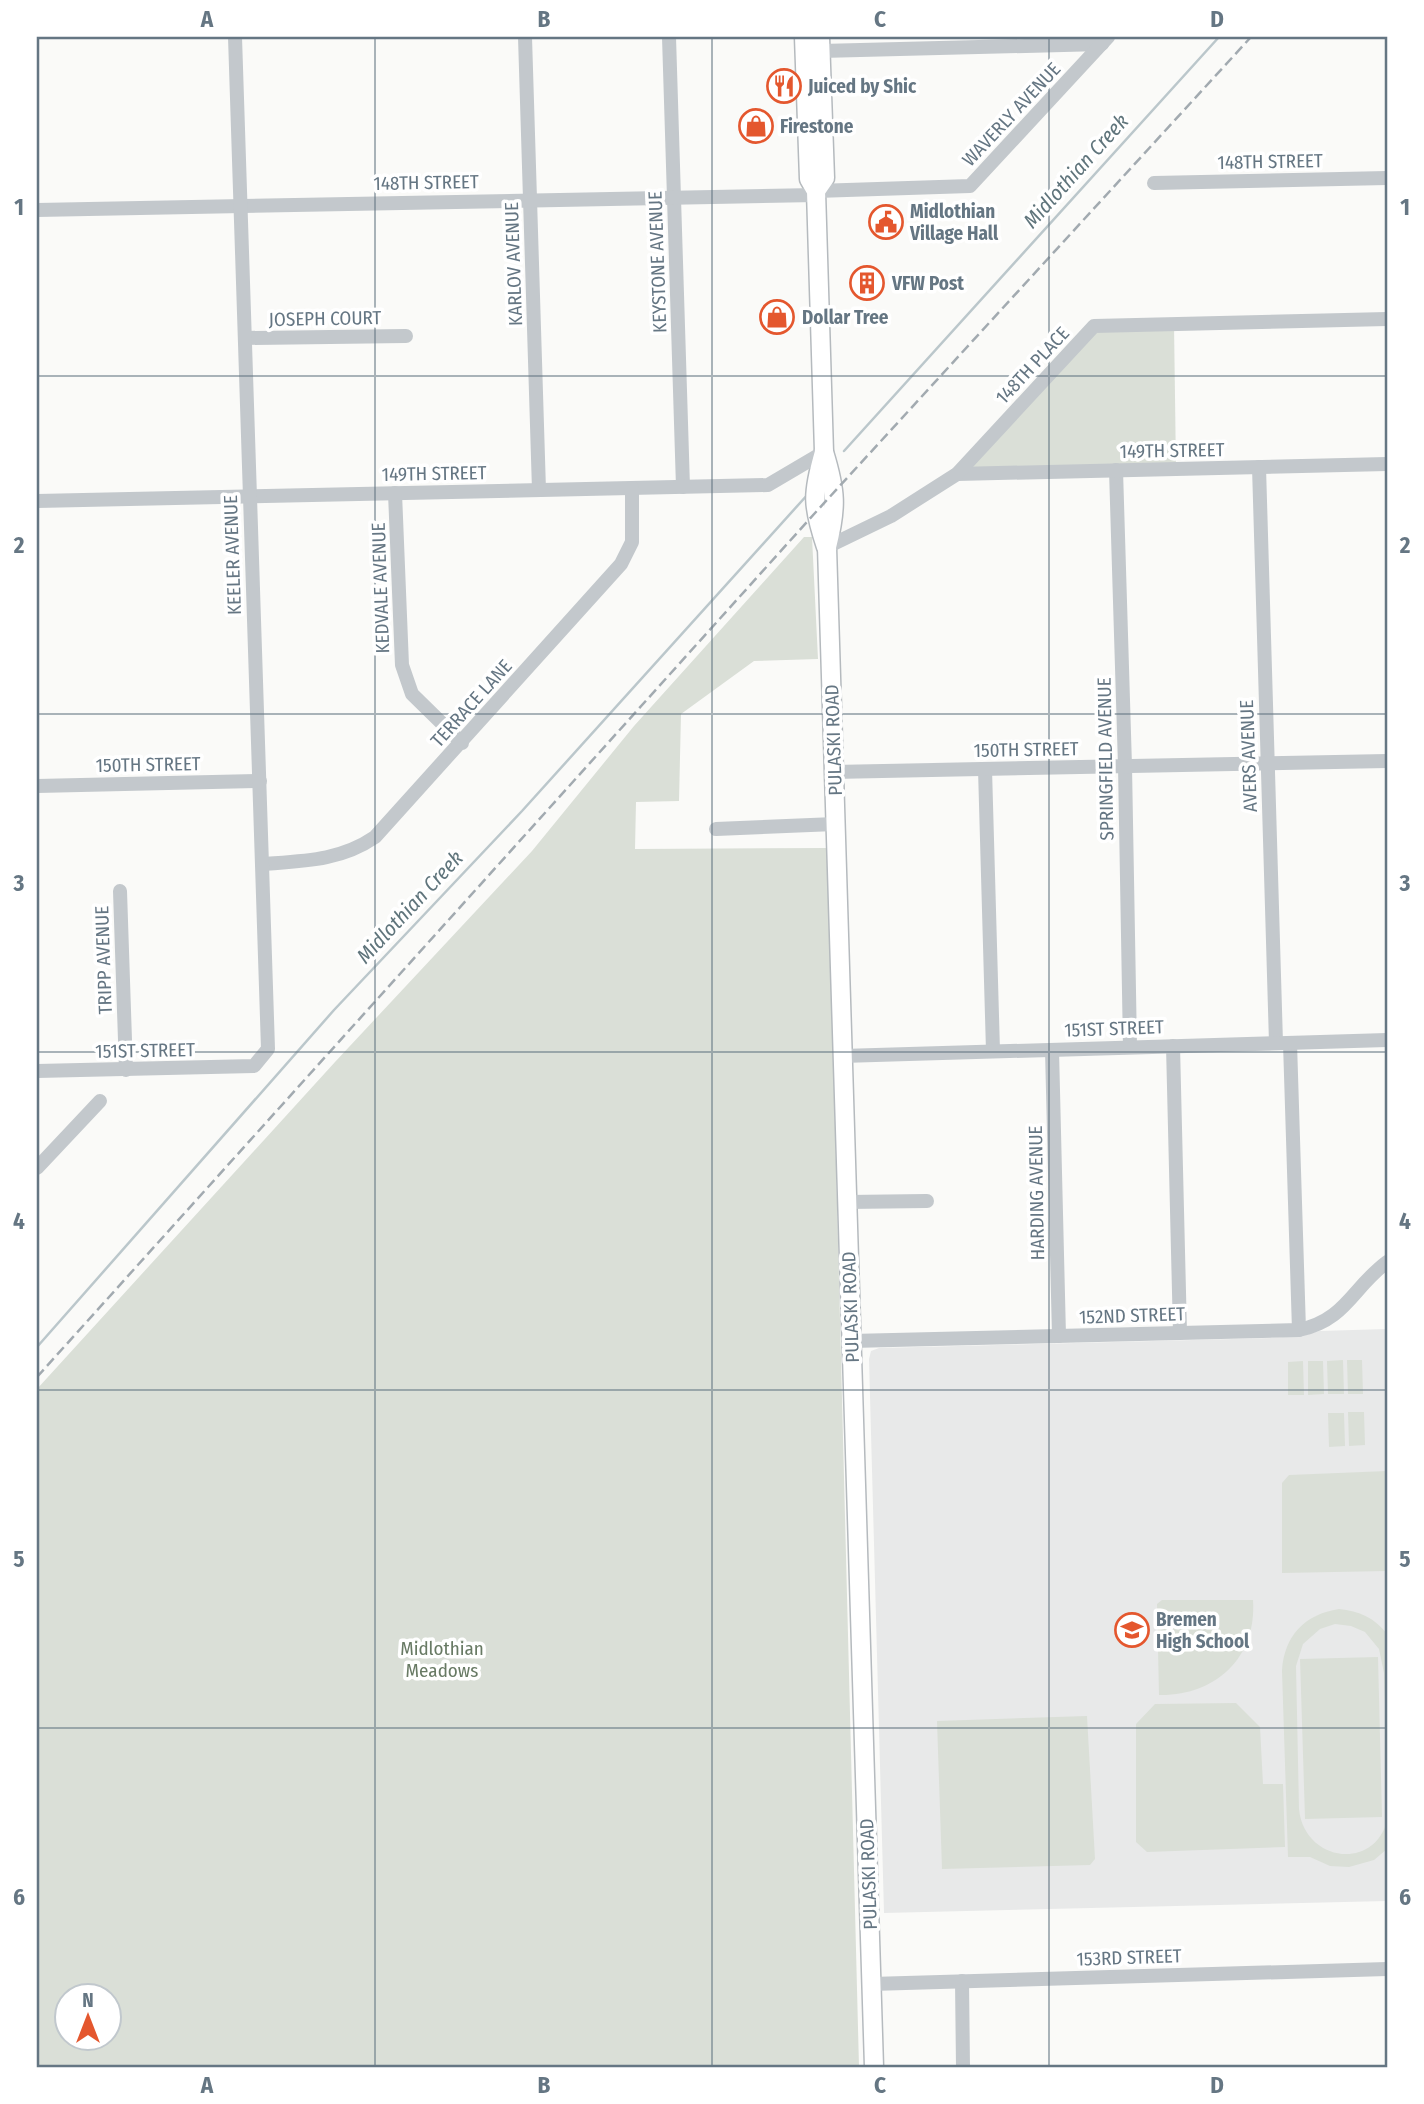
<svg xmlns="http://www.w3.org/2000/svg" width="1424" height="2104" font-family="'Fira Sans Condensed',sans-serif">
<rect width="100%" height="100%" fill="#fafaf8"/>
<polygon fill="#e8e9e9" points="1387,1329 1387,1901 884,1913 869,1359 871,1351 879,1348 1272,1338 1306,1335 1319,1331"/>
<g fill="#dadfd7" fill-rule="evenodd">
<polygon points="1174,324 1176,469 957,474 1094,326"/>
<path d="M804 537H812L818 659 754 661 681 714 679 801 636 802 635 849 828 848 859 2067H37V1389L335 1062 532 851 634 726ZM66 1996H108V2038H66Z"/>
<polygon points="1343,1360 1344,1394 1328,1394 1327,1361"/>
<polygon points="1347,1360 1362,1360 1363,1394 1348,1394"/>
<polygon points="1303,1361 1304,1395 1288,1395 1288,1362"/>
<polygon points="1308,1361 1323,1361 1324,1394 1308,1395"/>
<polygon points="1348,1412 1364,1412 1365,1445 1349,1446"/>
<polygon points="1328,1413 1344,1413 1345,1446 1329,1447"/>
<polygon points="1387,1471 1387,1571 1282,1573 1282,1483 1289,1475"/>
<path d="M1162 1600H1253C1257 1658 1215 1696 1159 1695L1157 1604Z"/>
<path d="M1339 1609C1359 1611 1375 1618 1387 1634V1765L1384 1673 1379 1649 1365 1632 1351 1626 1335 1624 1320 1629 1303 1644 1296 1666 1299 1809C1304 1861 1373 1872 1387 1821V1849L1374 1860 1349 1867 1330 1866 1310 1857H1288L1282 1671C1284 1636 1305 1614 1339 1609Z"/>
<polygon points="1378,1657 1382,1817 1305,1819 1300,1659"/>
<polygon points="1236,1703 1260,1727 1263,1784 1283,1784 1285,1847 1147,1852 1136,1842 1136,1724 1155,1704"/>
<polygon points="1087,1716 1095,1859 1090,1865 942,1869 937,1721"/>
</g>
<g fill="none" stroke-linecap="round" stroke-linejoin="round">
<g stroke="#bbc7cb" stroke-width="2.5">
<polyline points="844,451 1219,37"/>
<polyline points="37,1347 334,1010 522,811 809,493"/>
</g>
<g stroke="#b5babe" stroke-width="21">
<g id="major">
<path d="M804 37 809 179 816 191 824 452C836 491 837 507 827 547L874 2067"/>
<polyline points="816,191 825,178 820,37"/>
<path d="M824 452C812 494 812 505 826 547"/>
</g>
</g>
<g stroke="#c3c8cc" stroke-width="14">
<polyline points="525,37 539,490"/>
<polyline points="669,37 683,487"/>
<polyline points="821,51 1102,44"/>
<polyline points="1154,183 1387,178"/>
<polyline points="816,191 970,186 1108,37"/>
<polyline points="37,210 816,195"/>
<polyline points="245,338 406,336"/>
<polyline points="1259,467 1276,1043"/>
<polyline points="1116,470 1125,766 1130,1047"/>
<polyline points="957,474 1387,464"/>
<polyline points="395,493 402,665 412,694 462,743"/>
<polyline points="37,501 768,485 824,452"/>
<polyline points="827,547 891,516 957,474 1094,326 1387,319"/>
<polyline points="985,769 993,1051"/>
<polyline points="833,772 1387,761"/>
<polyline points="37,786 260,781"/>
<polyline points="716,829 835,824"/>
<path d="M262 864C303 861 340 861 375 837L621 564 632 542V488"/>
<polyline points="120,891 126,1070"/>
<polyline points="1290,1043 1299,1330"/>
<polyline points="1173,1046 1180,1333"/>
<polyline points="1052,1050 1059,1336"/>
<polyline points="842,1056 1387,1040"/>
<polyline points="37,1071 254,1066 268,1049 235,37"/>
<polyline points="37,1168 100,1101"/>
<polyline points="847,1202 927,1201"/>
<path d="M851 1341 1299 1330C1346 1320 1352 1288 1387 1262"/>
<polyline points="962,1981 963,2067"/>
<polyline points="871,1984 1387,1969"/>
</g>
<use href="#major" stroke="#fff" stroke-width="18"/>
<polyline stroke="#a2aab0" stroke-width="2.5" stroke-dasharray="10 5" stroke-linecap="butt" points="37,1377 815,513 1251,37"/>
</g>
<path fill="none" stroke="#657683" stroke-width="2" stroke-opacity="0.55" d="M375 37V2067M712 37V2067M1049 37V2067M37 376H1387M37 714H1387M37 1052H1387M37 1390H1387M37 1728H1387"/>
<defs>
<g id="restaurant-ring" transform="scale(1.75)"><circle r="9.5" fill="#fff" stroke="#e4572e" stroke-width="1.5"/><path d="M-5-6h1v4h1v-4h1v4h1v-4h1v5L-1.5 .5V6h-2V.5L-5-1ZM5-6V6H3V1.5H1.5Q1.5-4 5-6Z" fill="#e4572e"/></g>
<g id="shop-ring" transform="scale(1.75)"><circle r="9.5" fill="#fff" stroke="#e4572e" stroke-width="1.5"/><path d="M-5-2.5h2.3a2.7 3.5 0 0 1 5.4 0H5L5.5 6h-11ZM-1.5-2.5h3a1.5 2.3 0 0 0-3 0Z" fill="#e4572e"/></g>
<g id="civic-ring" transform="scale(1.75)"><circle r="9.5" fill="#fff" stroke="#e4572e" stroke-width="1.5"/><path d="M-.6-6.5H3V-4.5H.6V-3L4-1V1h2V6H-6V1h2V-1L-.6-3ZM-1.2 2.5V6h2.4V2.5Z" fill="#e4572e"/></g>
<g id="building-ring" transform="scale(1.75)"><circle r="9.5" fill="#fff" stroke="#e4572e" stroke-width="1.5"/><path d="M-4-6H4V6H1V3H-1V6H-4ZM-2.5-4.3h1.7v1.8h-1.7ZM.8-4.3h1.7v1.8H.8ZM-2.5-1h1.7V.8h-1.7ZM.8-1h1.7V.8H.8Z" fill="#e4572e"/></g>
<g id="school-ring" transform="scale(1.75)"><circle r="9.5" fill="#fff" stroke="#e4572e" stroke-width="1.5"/><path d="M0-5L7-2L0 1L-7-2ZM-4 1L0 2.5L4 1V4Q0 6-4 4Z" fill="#e4572e"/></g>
</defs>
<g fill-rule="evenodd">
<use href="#restaurant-ring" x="784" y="86"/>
<use href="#shop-ring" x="756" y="126"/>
<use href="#civic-ring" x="886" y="222"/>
<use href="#building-ring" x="867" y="283"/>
<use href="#shop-ring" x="777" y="317"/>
<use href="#school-ring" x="1132" y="1630"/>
</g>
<g text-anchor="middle" stroke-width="7" stroke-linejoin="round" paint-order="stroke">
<g font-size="19" font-weight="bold" fill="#657683" stroke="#fff" text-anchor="start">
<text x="808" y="93">Juiced by Shic</text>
<text x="780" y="133">Firestone</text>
<text x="910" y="218">Midlothian<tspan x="910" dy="22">Village Hall</tspan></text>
<text x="892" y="290">VFW Post</text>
<text x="802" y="324">Dollar Tree</text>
<text x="1156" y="1626">Bremen<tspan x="1156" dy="22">High School</tspan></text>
</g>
<g font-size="19" fill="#657683" stroke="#fff">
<text transform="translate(1011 114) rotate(-47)" y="7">WAVERLY AVENUE</text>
<text transform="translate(1270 161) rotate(-1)" y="7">148TH STREET</text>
<text transform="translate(426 182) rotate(-1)" y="7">148TH STREET</text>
<text transform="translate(657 262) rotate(-92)" y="7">KEYSTONE AVENUE</text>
<text transform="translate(513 264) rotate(-92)" y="7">KARLOV AVENUE</text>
<text transform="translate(325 318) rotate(-1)" y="7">JOSEPH COURT</text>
<text transform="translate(1032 365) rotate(-47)" y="7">148TH PLACE</text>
<text transform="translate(1172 450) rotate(-1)" y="7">149TH STREET</text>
<text transform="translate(434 473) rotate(-1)" y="7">149TH STREET</text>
<text transform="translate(232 555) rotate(-92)" y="7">KEELER AVENUE</text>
<text transform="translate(380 588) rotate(-92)" y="7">KEDVALE AVENUE</text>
<text transform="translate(471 703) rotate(-48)" y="7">TERRACE LANE</text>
<text transform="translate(833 740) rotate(-92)" y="7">PULASKI ROAD</text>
<text transform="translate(1026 749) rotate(-1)" y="7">150TH STREET</text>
<text transform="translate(1248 756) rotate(-92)" y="7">AVERS AVENUE</text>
<text transform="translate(1105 759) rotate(-91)" y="7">SPRINGFIELD AVENUE</text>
<text transform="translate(148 764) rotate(-1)" y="7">150TH STREET</text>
<text transform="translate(103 960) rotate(-92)" y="7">TRIPP AVENUE</text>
<text transform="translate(1114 1028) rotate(-2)" y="7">151ST STREET</text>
<text transform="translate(145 1050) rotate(-1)" y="7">151ST STREET</text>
<text transform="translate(1036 1193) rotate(-91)" y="7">HARDING AVENUE</text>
<text transform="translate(850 1307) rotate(-92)" y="7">PULASKI ROAD</text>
<text transform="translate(1132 1315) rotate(-2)" y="7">152ND STREET</text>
<text transform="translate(868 1874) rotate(-92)" y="7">PULASKI ROAD</text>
<text transform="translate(1129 1957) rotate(-2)" y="7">153RD STREET</text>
</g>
<g font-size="19" fill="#687a64" stroke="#fff">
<text x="442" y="1655">Midlothian<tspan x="442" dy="22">Meadows</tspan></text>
</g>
<g font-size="21" font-style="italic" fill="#60757c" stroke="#fff">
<text transform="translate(1076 171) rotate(-48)" y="7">Midlothian Creek</text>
<text transform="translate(410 907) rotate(-47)" y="7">Midlothian Creek</text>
</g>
</g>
<rect width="1424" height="2104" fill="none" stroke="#ffffff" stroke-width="77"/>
<g transform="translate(88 2017)"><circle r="33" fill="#ffffff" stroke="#c1c8cd" stroke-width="2"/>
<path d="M0-5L12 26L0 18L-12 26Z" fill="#e4572e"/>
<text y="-10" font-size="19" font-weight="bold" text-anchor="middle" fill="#657683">N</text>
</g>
<rect x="38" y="38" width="1348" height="2028" fill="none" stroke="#657683" stroke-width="2.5"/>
<g font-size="23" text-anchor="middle" font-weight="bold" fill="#657683">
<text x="207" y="27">A</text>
<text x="544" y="27">B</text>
<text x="880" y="27">C</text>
<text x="1217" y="27">D</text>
<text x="19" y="215">1</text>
<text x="1405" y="215">1</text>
<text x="19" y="553">2</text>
<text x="1405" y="553">2</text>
<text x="19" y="891">3</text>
<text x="1405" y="891">3</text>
<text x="19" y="1229">4</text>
<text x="1405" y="1229">4</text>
<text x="19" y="1567">5</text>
<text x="1405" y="1567">5</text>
<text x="19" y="1905">6</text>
<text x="1405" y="1905">6</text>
<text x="207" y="2093">A</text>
<text x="544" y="2093">B</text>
<text x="880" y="2093">C</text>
<text x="1217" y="2093">D</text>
</g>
</svg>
